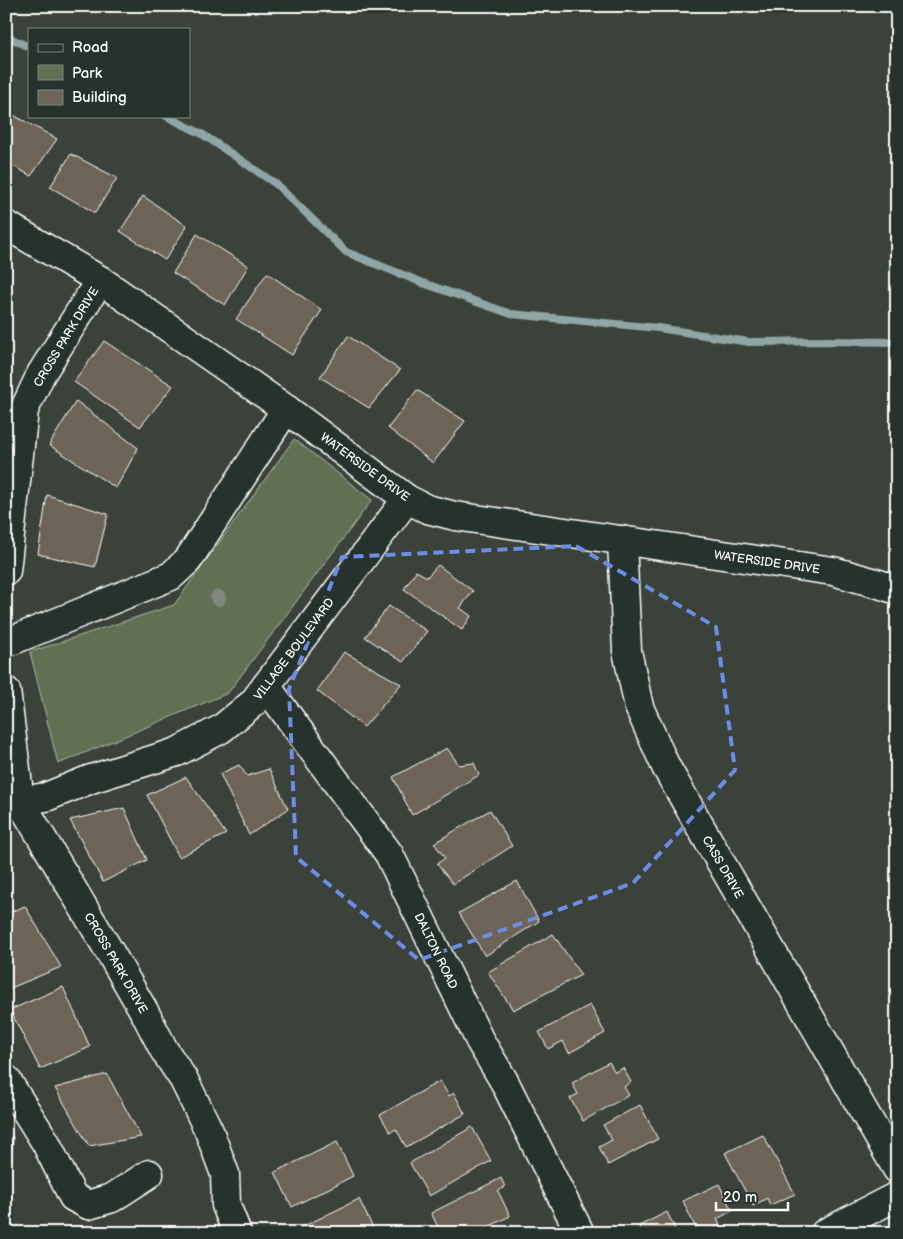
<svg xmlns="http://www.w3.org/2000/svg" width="903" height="1239" font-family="'Balsamiq Sans',sans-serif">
<rect width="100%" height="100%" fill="#3b4239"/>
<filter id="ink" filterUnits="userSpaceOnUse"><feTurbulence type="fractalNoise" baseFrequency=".02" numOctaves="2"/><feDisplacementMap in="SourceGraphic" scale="10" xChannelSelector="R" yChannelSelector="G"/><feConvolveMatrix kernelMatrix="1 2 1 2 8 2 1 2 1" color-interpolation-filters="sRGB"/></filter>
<g filter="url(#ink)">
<polygon fill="#617052" stroke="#b0b8a8" points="294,439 372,500 228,693 58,764 30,652 174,605"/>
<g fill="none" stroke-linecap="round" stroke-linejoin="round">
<g stroke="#8fa5a6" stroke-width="8">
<polyline points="6,36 29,47"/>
<polyline points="166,116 202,134 276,184 346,252 423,283 511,314 658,328 749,342 825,341 897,342"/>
</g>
</g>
<g fill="#6d6456" stroke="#fff">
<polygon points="6,111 57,139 31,176 6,162"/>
<polygon points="71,154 117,178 95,213 50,187"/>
<polygon points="143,196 187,226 165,260 120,231"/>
<polygon points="197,234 248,266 225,305 173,273"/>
<polygon points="267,273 322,310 292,355 236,319"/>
<polygon points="348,336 400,370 369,408 320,377"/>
<polygon points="104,341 173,386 140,427 74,382"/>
<polygon points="417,390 465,421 433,463 388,428"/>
<polygon points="76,401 138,448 116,488 49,445"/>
<polygon points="47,495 108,514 95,567 38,554"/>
<polygon points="438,565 473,591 460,608 471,616 462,630 404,589 416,571 427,577"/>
<polygon points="389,606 427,631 403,662 365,637"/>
<polygon points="344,652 401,684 364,727 317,691"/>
<polygon points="447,748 459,765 474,763 479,775 412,815 393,777"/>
<polygon points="239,765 247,776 269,769 288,809 249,835 220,774"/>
<polygon points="186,777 226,834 179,857 147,795"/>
<polygon points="124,808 147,860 103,882 70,820"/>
<polygon points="490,810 512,846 453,884 437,864 445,858 434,843"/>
<polygon points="517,881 539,921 485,956 459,913"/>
<polygon points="25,906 61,967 6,990 6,914"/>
<polygon points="553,934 581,975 513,1010 488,972"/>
<polygon points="63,987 90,1047 40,1069 10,1010"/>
<polygon points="590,1005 605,1033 569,1053 563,1041 548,1049 539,1032"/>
<polygon points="609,1062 615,1072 623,1068 631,1082 624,1087 629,1095 583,1121 570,1098 578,1094 572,1083"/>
<polygon points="107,1074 141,1137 89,1146 55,1088"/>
<polygon points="440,1081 449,1096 454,1093 465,1114 406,1147 396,1129 390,1132 380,1115"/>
<polygon points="640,1105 658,1139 608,1165 599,1147 612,1140 603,1125"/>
<polygon points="472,1127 491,1161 429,1196 410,1163"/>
<polygon points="763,1135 795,1194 770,1205 767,1198 753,1206 725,1153"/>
<polygon points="6,1137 13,1137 10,1182 6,1182"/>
<polygon points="337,1142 353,1176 292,1207 275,1172"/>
<polygon points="501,1178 505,1187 498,1191 510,1216 476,1233 441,1233 431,1213"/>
<polygon points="719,1184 732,1211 717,1219 720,1225 705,1233 698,1233 683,1201"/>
<polygon points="359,1199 375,1232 302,1233 300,1228"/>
<polygon points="667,1212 677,1233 642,1233 639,1226"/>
</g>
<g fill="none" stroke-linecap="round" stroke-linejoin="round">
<g stroke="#fff" stroke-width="31">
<g id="minor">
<polyline points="6,225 100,280 286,409 407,499 427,509 455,516 833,571 879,584 897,590"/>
<polyline points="622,540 627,651 639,707 666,767 897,1169"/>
<polyline points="6,571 24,410 41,374 100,280"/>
<polyline points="6,643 171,576 188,560 286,409"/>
<polyline points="266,686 389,854 480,1041 504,1081 580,1233"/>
<polyline points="6,691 20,801 111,954 145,1013 164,1050 184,1080 209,1131 225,1174 226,1205 237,1233"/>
<polyline points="6,803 46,797 91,779 177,752 221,729 253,703 407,499"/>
<polyline points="6,1079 46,1143 73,1197 88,1205 112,1198 149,1174"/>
<polyline points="825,1233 897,1196"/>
</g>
</g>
<use href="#minor" stroke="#26332d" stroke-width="28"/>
</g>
<circle fill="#80877b" cx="218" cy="598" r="8"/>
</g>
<path fill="none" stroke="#6c8ce6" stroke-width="4" stroke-dasharray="10 6" stroke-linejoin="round" d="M576 546 716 627 735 770 633 883 419 960 296 857 289 689 342 557Z"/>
<g text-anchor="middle" stroke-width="5" stroke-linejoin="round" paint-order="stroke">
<g font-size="12" fill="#fff" stroke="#26332d">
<text transform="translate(66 337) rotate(-59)" y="4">CROSS PARK DRIVE</text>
<text transform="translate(365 467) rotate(36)" y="4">WATERSIDE DRIVE</text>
<text transform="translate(767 562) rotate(8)" y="4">WATERSIDE DRIVE</text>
<text transform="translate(294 649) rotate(-53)" y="4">VILLAGE BOULEVARD</text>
<text transform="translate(723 867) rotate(60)" y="4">CASS DRIVE</text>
<text transform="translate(436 951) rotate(64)" y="4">DALTON ROAD</text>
<text transform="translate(116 963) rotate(60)" y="4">CROSS PARK DRIVE</text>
</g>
</g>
<rect width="903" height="1239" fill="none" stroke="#26332d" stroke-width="25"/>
<rect x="12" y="12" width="878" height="1214" fill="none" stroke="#fff" stroke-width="2" filter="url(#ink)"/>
<rect x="28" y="28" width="162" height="90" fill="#26332d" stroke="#7d8581"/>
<rect x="38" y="44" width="25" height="8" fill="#26332d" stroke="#7d8581"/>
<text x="72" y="52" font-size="15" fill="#ffffff">Road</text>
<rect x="38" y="65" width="25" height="15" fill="#617052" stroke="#7d8581"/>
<text x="72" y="78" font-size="15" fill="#ffffff">Park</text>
<rect x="38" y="90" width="25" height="15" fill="#6d6456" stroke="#7d8581"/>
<text x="72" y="102" font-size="15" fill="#ffffff">Building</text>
<path d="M716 1202v8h72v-8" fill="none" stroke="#ffffff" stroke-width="2.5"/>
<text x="723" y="1202" font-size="15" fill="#ffffff" stroke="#26332d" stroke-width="4" paint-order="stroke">20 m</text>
</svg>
